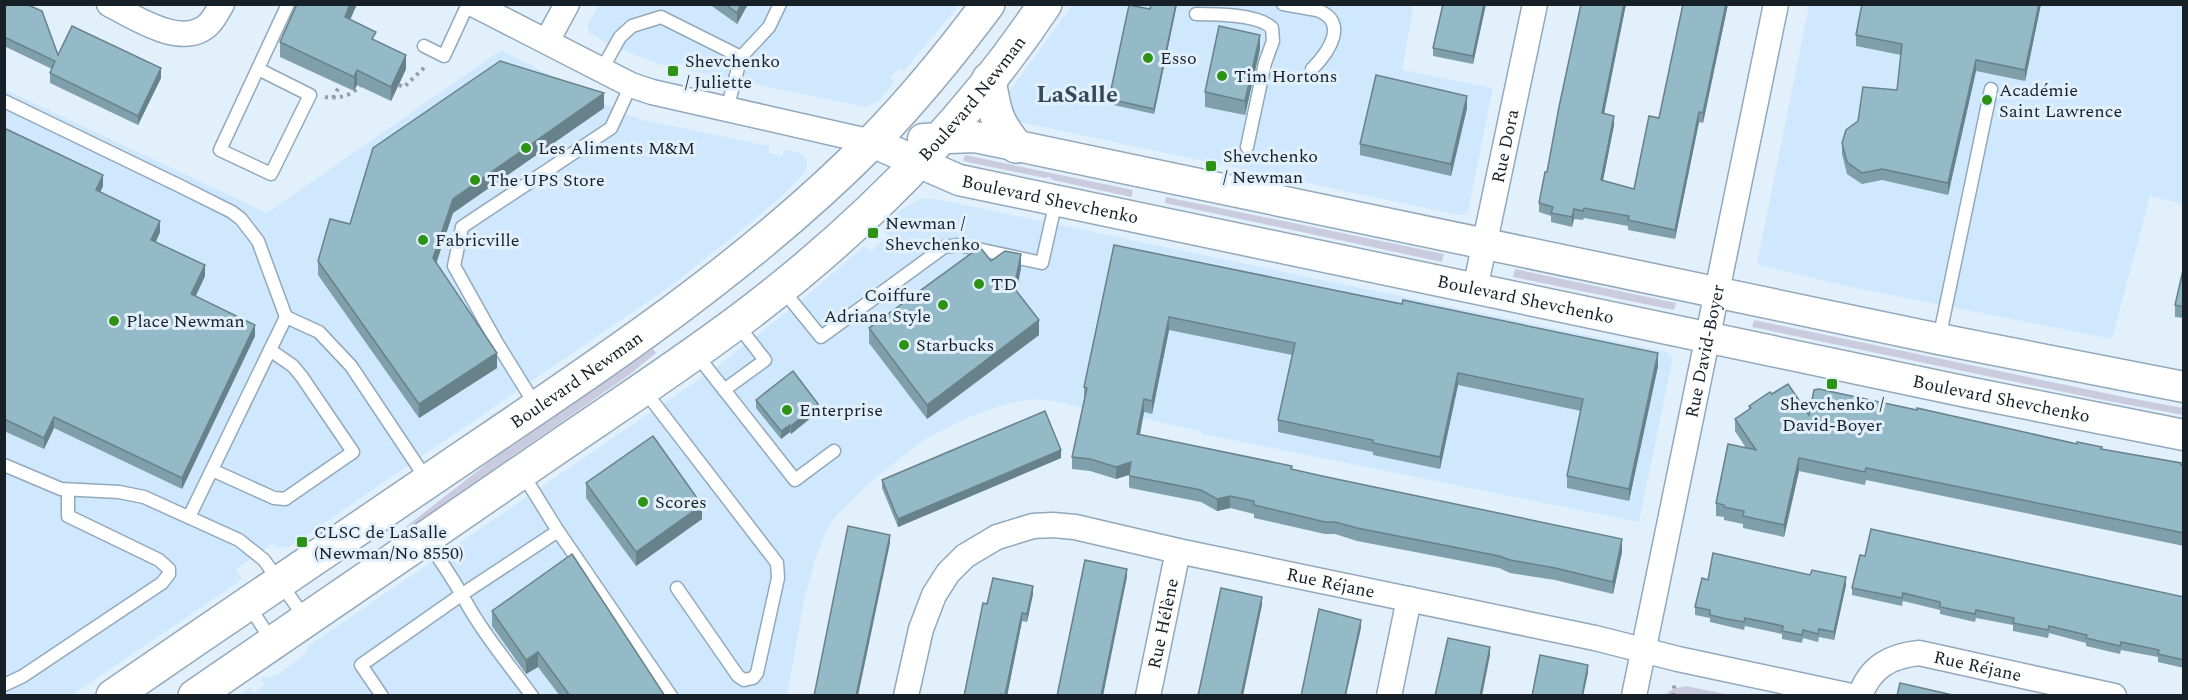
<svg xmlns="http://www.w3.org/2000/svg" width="2188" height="700" font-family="Spectral,serif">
<rect width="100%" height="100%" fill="#e2f0fc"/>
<g fill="#d0e8fd">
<polygon points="1073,4 1412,5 1411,9 1413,10 1402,70 1493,88 1468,211 1465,214 1460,215 1453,214 1020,122 1013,116 1008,100 1009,92"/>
<polygon points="599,5 959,5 904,71 899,68 890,78 895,82 879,100 865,107 691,71 692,66 679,63 676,69 640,57 606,43 589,33 588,24"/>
<polygon points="1809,5 2183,5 2183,204 2150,196 2112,339 1846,286 1757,264"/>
<polygon points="501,50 625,114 648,121 769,146 769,153 782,156 784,150 794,151 803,155 807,160 806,171 785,193 749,224 668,288 289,547 278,548 272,544 236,569 241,579 237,583 72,695 5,695 4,89 267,213"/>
<polygon points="922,198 936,199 1667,352 1672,357 1672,362 1639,522 1203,434 1199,431 1147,419 1097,412 1059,402 1039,399 1021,401 1003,405 964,419 925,439 875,478 837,515 827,529 815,560 805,595 787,695 239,696 249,688 254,693 265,684 260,678 272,677 275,674 277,675 305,654 308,646 714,369 802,300 864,246 871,251 888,235 883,229 902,209"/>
</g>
<g fill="#cbcbdf">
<polygon points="965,155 1133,190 1132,195 1131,197 1053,180 1050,177 1045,178 963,161"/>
<polygon points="1166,197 1444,254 1442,262 1165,203"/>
<polygon points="1515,269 1676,303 1674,310 1513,277"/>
<polygon points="1754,320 2119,396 2183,408 2183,415 2093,398 1752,327"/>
<polygon points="653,349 656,353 629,375 405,531 403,529 489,462"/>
<polygon points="1686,686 1730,695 1664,695 1673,689"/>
</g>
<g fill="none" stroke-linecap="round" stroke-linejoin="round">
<g stroke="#92a8bb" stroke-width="15">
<g id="service">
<path d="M1283 4 1317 10C1350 22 1328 53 1312 69"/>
<path d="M1196 14C1215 14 1258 14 1272 28L1273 41 1265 63 1247 147"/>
<polyline points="424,46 444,56 468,4"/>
<polyline points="258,69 310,95 271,174 220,150 288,4"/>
<polyline points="601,71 620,37 632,26 661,17 741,57"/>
<polyline points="4,101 180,186 232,212 241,219 258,241 286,317"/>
<polyline points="727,109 741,57 769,27 780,4"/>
<polyline points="782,289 821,337 944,247 959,245 1042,263 1056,201"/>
<polyline points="1939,339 1991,89"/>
<polyline points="696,354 795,480 834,451"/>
<polyline points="644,390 777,563 778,578 757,673 753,678 744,680 738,676 677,588"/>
<polyline points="724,390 765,360 736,323"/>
<polyline points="536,406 497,343 454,266 462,227 611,128 631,85"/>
<polyline points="4,465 61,489 119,492 144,497 239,540 264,560 305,618"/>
<polyline points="212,470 274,498 285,499 353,452 302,377 293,366 270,350"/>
<polyline points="522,473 558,531 671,696"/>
<polyline points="189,517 286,317 319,332 351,366 427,480"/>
<path d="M426 540C439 558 451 576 462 595 481 631 508 663 532 696"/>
<polyline points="249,606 272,641"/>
<polyline points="4,685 23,676 162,583 169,574 169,569 159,560 68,516 68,490"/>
<polyline points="382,696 361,665 461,595 558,531"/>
</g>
</g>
<g stroke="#92a8bb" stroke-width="27">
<g id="minor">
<path d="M109 4C134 17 183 50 209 24 214 19 218 11 222 4"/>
<polyline points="473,4 631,85 652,92 872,142"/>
<polyline points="547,41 567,4"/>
<path id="s1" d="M1475 289 1535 4"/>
<path id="s2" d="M906 696 921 629 934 595 948 573 965 556 997 537 1033 526 1053 525 1075 527 1178 551 1595 638 1678 659 1851 696"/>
<path id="s3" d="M1148 696 1178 551"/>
<polyline points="1389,696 1409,599"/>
<path id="s4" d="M1634 696 1776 4"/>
<path id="s5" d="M1860 696C1870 667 1890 656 1919 653L2114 696"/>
</g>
</g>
<g stroke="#92a8bb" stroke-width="33">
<g id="tertiary">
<polyline points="923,139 975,137 1939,339 2184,387"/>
<path id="s6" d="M872 142 959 180 1967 392 2184 435"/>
</g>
</g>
<g stroke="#92a8bb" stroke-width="36">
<g id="secondary">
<path d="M989 79C994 110 995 121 1016 146"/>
<path id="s7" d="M113 696C232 614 352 533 471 452 612 357 752 263 872 142 912 101 953 51 988 4"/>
<path id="s8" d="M195 696C315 614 433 533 552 451 620 404 690 359 756 308 866 223 968 120 1045 4"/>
</g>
</g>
<g stroke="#919da7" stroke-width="4" stroke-dasharray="3 4.5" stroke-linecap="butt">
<polyline points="399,85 404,87 427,65"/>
<path d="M325 97C339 99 353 96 361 84"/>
<polyline points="333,98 340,85"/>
<polyline points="1673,696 1675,681"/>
</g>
<use href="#service" stroke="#fff" stroke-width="12"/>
<use href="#minor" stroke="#fff" stroke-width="24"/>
<use href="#tertiary" stroke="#fff" stroke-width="30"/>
<use href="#secondary" stroke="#fff" stroke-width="33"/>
</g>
<g fill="#7f9fab">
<polygon points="4,4 58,55 161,78 138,125 50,83 50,73 52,69 4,46"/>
<polygon points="297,4 357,4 350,20 376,41 406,69 391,101 357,85 354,91 280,57 280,42"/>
<polygon points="709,4 748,4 737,24"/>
<polygon points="1177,4 1154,114 1109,104 1109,99 1150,9"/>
<polygon points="1443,4 1486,4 1473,64 1433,56 1433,48"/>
<polygon points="1581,4 1626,4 1604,114 1614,125 1603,181 1634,189 1659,118 1728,4 1703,123 1699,122 1675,239 1628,230 1628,226 1584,218 1583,220 1574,219 1572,227 1551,222 1551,216 1539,212 1539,203 1547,172"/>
<polygon points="1862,4 2041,4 2025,81 1976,71 1948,195 1882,180 1862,184 1847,174 1842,154 1842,143 1897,90 1901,55 1856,46 1856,35"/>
<polygon points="1260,49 1245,115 1205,107 1205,92"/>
<polygon points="604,108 453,213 436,263 497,368 419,418 318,275 318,261 350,224"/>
<polygon points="1467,108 1451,176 1360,155 1360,144"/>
<polygon points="4,128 103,186 100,192 160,232 156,242 205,276 196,296 255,336 182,489 54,428 44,449 4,431"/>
<polygon points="1114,245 1658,366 1629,501 1567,488 1567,476 1581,411 1458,385 1440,469 1373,455 1373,452 1278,432 1278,420 1292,355 1169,330 1152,414 1144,412 1140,435 1292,469 1622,552 1613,594 1555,580 1510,573 1499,568 1357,541 1335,534 1325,534 1254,518 1254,514 1230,508 1217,511 1201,502 1130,488 1129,486 1129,475 1116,479 1090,471 1072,469 1072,457 1084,399 1084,387"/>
<polygon points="2184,266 2184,318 2175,317 2175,305"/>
<polygon points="1021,268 1017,291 1039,335 927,419 869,343 869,328"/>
<polygon points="1772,394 1809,415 2102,449 2184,465 2184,546 1866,480 1865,485 1799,471 1784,537 1743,528 1743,524 1724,520 1724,517 1716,516 1716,503 1746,448 1735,431 1735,419 1749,409 1749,406"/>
<polygon points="756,400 818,412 791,434 790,432 781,439 756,408"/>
<polygon points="1061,458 898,527 882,488 882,480"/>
<polygon points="586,483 702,519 636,566 586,498"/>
<polygon points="1708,580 1846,585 1834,640 1819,637 1818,642 1803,638 1802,643 1782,639 1782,634 1745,626 1744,630 1710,622 1710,618 1695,615 1695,607"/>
<polygon points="1852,588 2184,597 2184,668 2158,662 2158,657 2121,650 2120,654 2086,646 2086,643 2049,633 2048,638 2013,631 2013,625 1976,618 1975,622 1940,614 1940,610 1903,601 1902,606 1852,595"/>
<polygon points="1033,594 1027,622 1022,621 1007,696 964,696 987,604"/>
<polygon points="492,611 665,696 560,696 538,667 526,674 492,626"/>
</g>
<g fill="#68828b">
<polygon points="350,4 357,4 345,31 345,17"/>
<polygon points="741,4 748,4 737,24 737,13"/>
<polygon points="1176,4 1177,4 1154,114 1154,109"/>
<polygon points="1484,4 1486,4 1473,64 1473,56"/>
<polygon points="1624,4 1626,4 1602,123 1602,113"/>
<polygon points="1726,4 1728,4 1703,123 1703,113"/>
<polygon points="2039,4 2041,4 2025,81 2025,70"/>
<polygon points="1260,35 1260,49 1245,115 1245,101"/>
<polygon points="406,55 406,69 391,101 391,87"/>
<polygon points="1976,60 1976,71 1948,195 1948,183"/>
<polygon points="161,68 161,78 138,125 138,116"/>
<polygon points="357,70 357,85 354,91 354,77"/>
<polygon points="604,93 604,108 453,213 433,273 433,258 453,199"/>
<polygon points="1467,96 1467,108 1451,176 1451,164"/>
<polygon points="1699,112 1699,122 1675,239 1675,230"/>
<polygon points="1614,116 1614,125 1601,190 1601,180"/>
<polygon points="103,175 103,186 96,201 96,190"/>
<polygon points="1574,209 1574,219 1572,227 1572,217"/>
<polygon points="160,221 160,232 151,251 151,240"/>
<polygon points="1021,254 1021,268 1014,302 1014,288"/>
<polygon points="205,265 205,276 191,305 191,294"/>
<polygon points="1169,317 1169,330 1152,414 1152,401"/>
<polygon points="1039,320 1039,335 927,419 927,405"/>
<polygon points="255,325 255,336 182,489 182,478"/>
<polygon points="497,353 497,368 419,418 419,404"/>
<polygon points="1658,353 1658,366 1629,501 1629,489"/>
<polygon points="1458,373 1458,385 1440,469 1440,457"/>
<polygon points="1144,399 1144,412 1137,447 1137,434"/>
<polygon points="818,404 818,412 791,434 791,426"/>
<polygon points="54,417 54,428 44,449 44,438"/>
<polygon points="790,425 790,432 781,439 781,431"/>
<polygon points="1061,450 1061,458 898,527 898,519"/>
<polygon points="1799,458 1799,471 1784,537 1784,525"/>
<polygon points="1131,462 1131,474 1116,479 1116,467"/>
<polygon points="1230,496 1230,508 1217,511 1217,499"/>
<polygon points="702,505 702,519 636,566 636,552"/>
<polygon points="890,535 890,543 858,696 856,696"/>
<polygon points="1622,539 1622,552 1613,594 1613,582"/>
<polygon points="1127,569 1127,577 1103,696 1101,696"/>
<polygon points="1846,577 1846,585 1834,640 1834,632"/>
<polygon points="1033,586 1033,594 1027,622 1027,614"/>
<polygon points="1262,597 1262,605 1243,696 1241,696"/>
<polygon points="1022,613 1022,621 1007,696 1005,696"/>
<polygon points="1361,620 1361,628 1346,696 1345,696"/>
<polygon points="1490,647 1490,655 1482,696 1480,696"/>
<polygon points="538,652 538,667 526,674 526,660"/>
<polygon points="1588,665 1588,673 1583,696 1582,696"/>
</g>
<g fill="#94b9c7" stroke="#68828b" stroke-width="1.5">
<polygon points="4,4 26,4 42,11 58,55 72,26 161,68 138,116 50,73 55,61 4,37"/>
<polygon points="297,4 350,4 345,17 376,32 372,39 406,55 391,87 357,70 354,77 280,42"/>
<polygon points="725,4 741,4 737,13"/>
<polygon points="1151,4 1176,4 1154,109 1109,99 1129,5 1150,9"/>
<polygon points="1443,4 1484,4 1473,56 1433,48"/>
<polygon points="1581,4 1624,4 1602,113 1614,116 1601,180 1634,189 1649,116 1659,118 1683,4 1726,4 1703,113 1699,112 1675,230 1628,220 1629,216 1584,208 1583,211 1574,209 1572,217 1551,213 1553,207 1539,203 1545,172 1547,172 1559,107"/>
<polygon points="1862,4 2039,4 2025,70 1976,60 1948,183 1882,169 1862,173 1847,162 1842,143 1846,130 1858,121 1863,87 1897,90 1902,44 1856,35"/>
<polygon points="1219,26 1260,35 1245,101 1205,92"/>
<polygon points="500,61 604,93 453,199 433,258 497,353 419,404 318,261 330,219 350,224 373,148"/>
<polygon points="1376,75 1467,96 1451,164 1360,144"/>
<polygon points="4,128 103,175 96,190 160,221 151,240 205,265 191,294 255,325 182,478 54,417 44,438 4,419"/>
<polygon points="1114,245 1402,304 1403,300 1658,353 1629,489 1567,476 1583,399 1458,373 1440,457 1373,443 1373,440 1278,420 1295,343 1169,317 1152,401 1144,399 1137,434 1292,466 1291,469 1322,476 1622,539 1613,582 1555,568 1510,560 1499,556 1357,528 1335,522 1325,522 1254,505 1254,501 1230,496 1217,499 1201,490 1130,476 1129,474 1131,462 1116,467 1090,459 1072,457 1087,388 1084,387"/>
<polygon points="980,247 991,261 1005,251 1021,254 1014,288 1039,320 927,405 869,328"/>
<polygon points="2184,266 2184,307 2175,305"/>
<polygon points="793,371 818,404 791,426 790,425 781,431 756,400"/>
<polygon points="1788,384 1809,415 1814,390 1819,389 1917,410 1917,408 2077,444 2077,442 2102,447 2101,449 2181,463 2181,465 2184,465 2184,533 1866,468 1865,472 1799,458 1784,525 1743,516 1744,511 1724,507 1724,505 1716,503 1728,444 1756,450 1735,419 1751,408 1749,406 1770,392 1772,394"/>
<polygon points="1045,411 1061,450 898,519 882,480"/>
<polygon points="653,436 702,505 636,552 586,483"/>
<polygon points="848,526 890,535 856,696 814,696"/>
<polygon points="1871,529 2184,597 2184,660 2158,654 2159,650 2121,642 2120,646 2086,638 2087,635 2049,626 2048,630 2013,623 2014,618 1976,610 1975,614 1940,607 1940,602 1903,593 1902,598 1852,588 1860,555 1865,556"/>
<polygon points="1713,553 1810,575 1812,570 1846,577 1834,632 1819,629 1818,634 1803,630 1802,635 1782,631 1783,626 1745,618 1744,622 1727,619 1710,615 1710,610 1695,607 1702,578 1708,580"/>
<polygon points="572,554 665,696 570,696 538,652 526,660 492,611"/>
<polygon points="1085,560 1127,569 1101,696 1057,696"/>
<polygon points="993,578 1033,586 1027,614 1022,613 1005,695 1000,694 999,696 964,696 983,603 987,604"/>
<polygon points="1221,588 1262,597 1241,696 1198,696"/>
<polygon points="1319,609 1361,620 1345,696 1301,696"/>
<polygon points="1448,638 1490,647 1480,696 1435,696"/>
<polygon points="1540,655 1588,665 1582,696 1532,696"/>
<polygon points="1900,683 1957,696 1897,696"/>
</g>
<g fill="#2e9315" stroke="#e2f0fc" stroke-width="2">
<circle cx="1148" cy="58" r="6"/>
<rect x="667" y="65" width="12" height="12" rx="3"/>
<circle cx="1222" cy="76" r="6"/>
<circle cx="1987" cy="100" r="6"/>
<circle cx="526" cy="148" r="6"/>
<rect x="1205" y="160" width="12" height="12" rx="3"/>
<circle cx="475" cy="180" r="6"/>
<rect x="867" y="227" width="12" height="12" rx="3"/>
<circle cx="423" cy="240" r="6"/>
<circle cx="979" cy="284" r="6"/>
<circle cx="943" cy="305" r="6"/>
<circle cx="114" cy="321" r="6"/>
<circle cx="904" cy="345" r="6"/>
<rect x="1826" y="378" width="12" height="12" rx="3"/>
<circle cx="787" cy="410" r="6"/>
<circle cx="643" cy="502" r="6"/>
<rect x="296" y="536" width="12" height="12" rx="3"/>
</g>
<g text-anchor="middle" stroke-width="6" stroke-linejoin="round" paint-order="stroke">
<g font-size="18" fill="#172027" stroke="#e2f0fc" text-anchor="start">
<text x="1160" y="64">Esso</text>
<text x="685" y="67">Shevchenko<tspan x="685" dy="21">/ Juliette</tspan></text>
<text x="1234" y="82">Tim Hortons</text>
<text x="1999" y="96">Académie<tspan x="1999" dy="21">Saint Lawrence</tspan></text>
<text x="538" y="154">Les Aliments M&amp;M</text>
<text x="1223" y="162">Shevchenko<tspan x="1223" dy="21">/ Newman</tspan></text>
<text x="487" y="186">The UPS Store</text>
<text x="885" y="229">Newman /<tspan x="885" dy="21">Shevchenko</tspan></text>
<text x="435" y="246">Fabricville</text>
<text x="991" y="290">TD</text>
<text x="931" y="301" text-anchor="end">Coiffure<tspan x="931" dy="21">Adriana Style</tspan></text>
<text x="126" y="327">Place Newman</text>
<text x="916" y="351">Starbucks</text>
<text x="1832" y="410" text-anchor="middle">Shevchenko /<tspan x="1832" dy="21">David-Boyer</tspan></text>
<text x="799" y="416">Enterprise</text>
<text x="655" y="508">Scores</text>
<text x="314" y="538">CLSC de LaSalle<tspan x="314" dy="21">(Newman/No 8550)</tspan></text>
</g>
<g font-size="18" fill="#172027" stroke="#e2f0fc">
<text dy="6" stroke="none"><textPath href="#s8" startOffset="984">Boulevard Newman</textPath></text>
<text dy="6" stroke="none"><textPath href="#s1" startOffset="146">Rue Dora</textPath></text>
<text dy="6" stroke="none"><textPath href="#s6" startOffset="188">Boulevard Shevchenko</textPath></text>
<text dy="6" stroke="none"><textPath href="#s6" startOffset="674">Boulevard Shevchenko</textPath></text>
<text dy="6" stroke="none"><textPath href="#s4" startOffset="352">Rue David-Boyer</textPath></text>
<text dy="6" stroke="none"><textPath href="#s7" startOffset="561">Boulevard Newman</textPath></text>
<text dy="6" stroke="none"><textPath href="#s6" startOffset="1160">Boulevard Shevchenko</textPath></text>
<text dy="6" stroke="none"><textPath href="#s2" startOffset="534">Rue Réjane</textPath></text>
<text dy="6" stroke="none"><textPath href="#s3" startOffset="74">Rue Hélène</textPath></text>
<text dy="6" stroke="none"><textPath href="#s5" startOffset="138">Rue Réjane</textPath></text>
</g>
<g font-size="24" font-weight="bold" fill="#35495a" stroke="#e2f0fc">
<text x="1077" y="102">LaSalle</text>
</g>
</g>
<rect width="2188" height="700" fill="none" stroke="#172027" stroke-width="12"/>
</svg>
